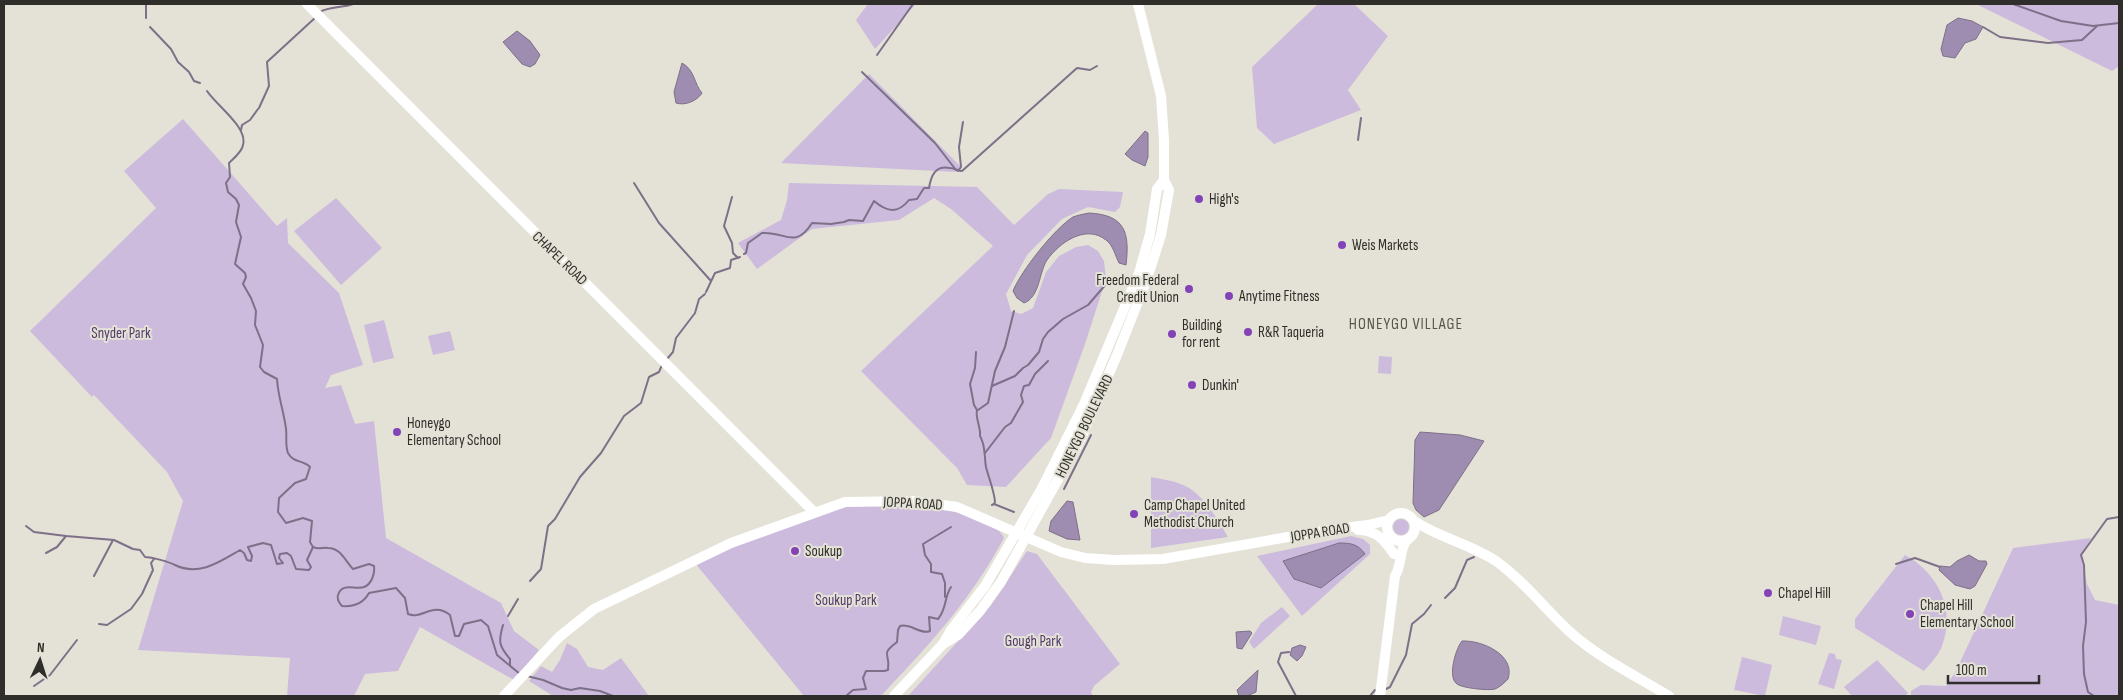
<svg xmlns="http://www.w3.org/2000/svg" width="2123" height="700" font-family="'Sofia Sans Condensed',sans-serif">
<rect width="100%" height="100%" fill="#e4e2d6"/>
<g fill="#cbd">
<polygon points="868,4 916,4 875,49 856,20"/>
<polygon points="1318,4 1354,4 1388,36 1348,90 1361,110 1274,144 1257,128 1252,67"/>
<polygon points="1976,4 2119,4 2119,66 2112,71"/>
<polygon points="869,74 961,167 956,172 781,163"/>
<polygon points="183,119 277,226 287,218 288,243 339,293 363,365 331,375 325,388 341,385 355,424 374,421 386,538 501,603 514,631 539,650 514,680 420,627 398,671 365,674 354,696 287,696 290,658 138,650 183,501 167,472 94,395 92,397 30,331 156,208 124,171"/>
<polygon points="789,183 977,187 1014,225 1048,194 1059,189 1123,192 1120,207 1115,212 1088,207 1062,219 1027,255 1006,294 1011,311 1021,314 1033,308 1046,272 1059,256 1076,247 1088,245 1098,251 1104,261 1106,279 1085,344 1051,438 1006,487 967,485 957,468 861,371 993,246 951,209 934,198 899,220 812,229 757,269 738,243 781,220 787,200"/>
<polygon points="336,198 382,248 341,285 294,231"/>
<polygon points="384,320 394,358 373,363 364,325"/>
<polygon points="450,331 455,350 433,355 428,336"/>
<polygon points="1379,356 1392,357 1391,374 1378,373"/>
<path d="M1151 477C1160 479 1170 480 1178 483 1201 489 1217 519 1228 537L1151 548Z"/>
<path d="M887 503C926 507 950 506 986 524 994 528 1001 530 1004 538 970 601 930 644 881 696H804L695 563 715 553 848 505Z"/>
<circle cx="1401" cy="527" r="8"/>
<polygon points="1351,536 1363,539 1370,545 1370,554 1302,616 1257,556"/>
<polygon points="2091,538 2081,556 2087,584 2095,600 2119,605 2119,696 1911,696 1911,691 1921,685 1946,686 1956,671 2013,548"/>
<polygon points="1027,551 1037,554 1120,664 1094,686 1091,692 1093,696 908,696 991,605"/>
<path d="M1905 555C1938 573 1956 609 1942 646 1938 656 1930 664 1924 671L1855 628V619Z"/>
<polygon points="1282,607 1290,616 1254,649 1249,642 1261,623"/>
<polygon points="1783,616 1821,626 1816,645 1779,635"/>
<polygon points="567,643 577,649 588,667 603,670 621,658 649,696 553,696 529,681 541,666 552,672 560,660"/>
<polygon points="1829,653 1835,654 1836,659 1842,660 1834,689 1818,684"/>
<polygon points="1742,657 1772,665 1765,696 1734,690"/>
<polygon points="1877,660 1908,693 1905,696 1852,696 1844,687"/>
</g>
<g fill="#9e8cb1" stroke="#7d7088">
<polygon points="1958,18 1972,21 1983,27 1976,39 1965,43 1955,58 1943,56 1941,49 1947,25"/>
<polygon points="517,31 530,41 540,55 535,64 530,67 522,64 503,42"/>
<path d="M682 63C695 70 694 84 702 93 697 101 685 106 676 103L674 92Z"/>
<polygon points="1145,131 1148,133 1148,157 1145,166 1132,160 1125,154"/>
<path d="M1089 213C1125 215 1130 232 1126 265L1119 263C1115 255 1113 245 1106 240 1086 224 1060 242 1047 260 1039 272 1040 297 1024 303L1017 298 1013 291C1021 271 1055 228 1073 217 1078 215 1084 214 1089 213Z"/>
<polygon points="1420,432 1460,435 1484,441 1439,510 1424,517 1416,510 1413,503 1415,440"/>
<polygon points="1067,501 1073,502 1080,540 1067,539 1049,531 1051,521"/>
<path d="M1339 543C1351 543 1358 544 1365 554L1321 588 1294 579 1283 561Z"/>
<polygon points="1969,555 1979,561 1986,561 1987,564 1975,586 1970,589 1955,585 1939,570 1940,566 1950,567 1957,561"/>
<polygon points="1250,631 1252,633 1242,649 1237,648 1236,632"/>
<path d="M1462 641C1482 640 1516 655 1508 679 1504 683 1500 687 1495 689 1489 691 1462 688 1457 684 1447 677 1456 648 1462 641Z"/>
<polygon points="1300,645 1306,647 1302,656 1297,661 1290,655 1292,648"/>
<polygon points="1258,670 1256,692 1247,696 1239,696 1237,690"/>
</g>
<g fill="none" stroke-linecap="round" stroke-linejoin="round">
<g stroke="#7d7088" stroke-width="2">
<polyline points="146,4 146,18"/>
<polyline points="2013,4 2061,21 2093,26 2119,23"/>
<path d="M320 12C329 6 343 8 353 4"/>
<polyline points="150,27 171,49 178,62 189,72 194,81 200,83"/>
<polyline points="1983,27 2000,37 2048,43 2082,40 2097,26"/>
<polyline points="877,55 913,4"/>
<polyline points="862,72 935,143 956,170"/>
<path d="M207 91C216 105 248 127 243 145 242 152 233 159 229 163L230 177 226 183 228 192 236 199 239 205 236 222 241 237 235 264 245 273 246 277 243 284 251 298 256 311 255 325 263 345 260 367 264 372 277 379C278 397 284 412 286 429 287 436 285 446 288 453 293 463 304 460 310 467L306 479 295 483 279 498 278 512 286 523 303 518 312 521 310 542 313 547"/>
<polyline points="259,108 269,86 267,62 316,17"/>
<polyline points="241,130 242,125 250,120 258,109"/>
<polyline points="1358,140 1361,118"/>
<polyline points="958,171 961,167 959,147 963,122"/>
<polyline points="634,183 659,223 711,281"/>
<polyline points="732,197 724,226 732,243 733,253 738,258"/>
<path d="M744 254 746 253 748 243 762 233C785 231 795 250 812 223L831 224 844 222 849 220 863 221 874 201C886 211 897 215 909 200L917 199 924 188H929C931 176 935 165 950 168 954 168 958 171 962 171L1077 68 1090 70 1097 66"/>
<polyline points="706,292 715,273 730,268 731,260 740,257"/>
<path d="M976 352 975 368 970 384 974 405 977 410C975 418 981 427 980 436 986 446 984 456 986 467 989 479 994 490 995 502L994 504"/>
<polyline points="667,359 673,352 676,338 695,313 699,299 705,294"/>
<polyline points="992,386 1015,376 1023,368 1028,365 1039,352 1043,339 1048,332 1063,319 1088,305 1107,283"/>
<polyline points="978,410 988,403 995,371 1005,347 1014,311"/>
<polyline points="985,453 1005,427 1011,423 1023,402 1021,395 1024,386 1029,385 1035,374 1048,361"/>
<polyline points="1064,489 1091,435"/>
<polyline points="992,505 994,504 1014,512"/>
<path d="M26 526 34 532 66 536 114 540 133 549 140 550 145 557C152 557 169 562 175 565 199 577 221 561 240 550L244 553 247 560 251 561 252 556 248 547 263 543 271 545 277 564 283 563 279 558 280 554 287 553 291 556 296 569 309 570 311 567 307 560 313 547"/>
<path d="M313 547C320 550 322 547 328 548 341 548 345 561 353 569L369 564 374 566C375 573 372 584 364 587 355 590 342 582 338 595 337 599 339 603 342 606 354 607 363 604 369 593L396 588 405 598 408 614C423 620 432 601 450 615L455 636H459L464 624 481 620 488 626 497 655 520 674"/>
<polyline points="46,553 57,547 66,536"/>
<polyline points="1896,564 1915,558 1940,567"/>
<polyline points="94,576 113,540"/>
<polyline points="530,581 541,569 548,526 555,519 580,477 601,453 624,416 641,403 649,377 659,372 662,365"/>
<polyline points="945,597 945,583 942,574 931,572 931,564 925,555 923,544 951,527"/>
<polyline points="1445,598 1455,588 1467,560 1474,557"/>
<polyline points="508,616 518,599"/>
<polyline points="99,624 107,625 131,609 142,594 153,570 151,563 154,559"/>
<path d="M503 625C498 642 499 646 510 659V665"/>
<polyline points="1289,652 1281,653 1278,662 1296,696"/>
<polyline points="527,676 543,680 562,688 571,690 580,688 600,691 613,696"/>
<polyline points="34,686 50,675 77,640"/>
<polyline points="1386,689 1390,687 1406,655 1412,624 1424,614 1431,605"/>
<path d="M846 696 853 690 866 689 863 678 866 671H884L888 670C891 652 879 656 897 642L898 630 900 626C911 623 920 635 930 631L929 617 938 619C947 609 944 597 951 587"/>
<polyline points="1370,696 1375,690"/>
<polyline points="2094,696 2088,692 2084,674 2083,646 2086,622 2084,565 2081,555 2107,519 2119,517"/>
</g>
<g stroke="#fff" stroke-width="10">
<polyline points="307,4 814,512"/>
<circle cx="1401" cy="527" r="14"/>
<path d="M1414 521C1440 538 1470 544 1496 561 1524 581 1545 609 1570 632 1599 658 1636 676 1669 696"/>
<path d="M1358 530C1377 530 1384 540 1394 554"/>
<polyline points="943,644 958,635 980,611 1001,582 1081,438 1117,355 1147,279 1161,235 1169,190 1164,180 1164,140 1161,96 1138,4"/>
<polyline points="504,696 559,637 594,609 731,543 845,502 914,501 957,507 1061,552 1085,558 1114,560 1163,559 1328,530 1368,525 1389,520"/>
<polyline points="894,696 943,644 951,630 985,586 1041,490 1084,404 1139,273 1150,234 1157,189 1164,180"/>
<path d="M1380 696 1395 576C1402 565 1399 552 1406 541"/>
</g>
</g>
<g fill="#8342b6" stroke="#e4e2d6" stroke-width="2">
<circle cx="1199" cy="199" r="5"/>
<circle cx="1342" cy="245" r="5"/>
<circle cx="1189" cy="289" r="5"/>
<circle cx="1229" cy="296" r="5"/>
<circle cx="1248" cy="332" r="5"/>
<circle cx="1172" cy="334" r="5"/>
<circle cx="1192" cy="385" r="5"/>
<circle cx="397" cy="432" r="5"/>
<circle cx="1134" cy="514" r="5"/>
<circle cx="795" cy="551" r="5"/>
<circle cx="1768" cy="593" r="5"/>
<circle cx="1910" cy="614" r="5"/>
</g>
<g text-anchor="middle" stroke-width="4" stroke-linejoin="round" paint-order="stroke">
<g font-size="15" fill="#2f2e2a" stroke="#e4e2d6" text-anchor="start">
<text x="1209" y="204">High's</text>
<text x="1352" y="250">Weis Markets</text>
<text x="1179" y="285" text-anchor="end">Freedom Federal<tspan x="1179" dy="17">Credit Union</tspan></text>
<text x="1239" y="301">Anytime Fitness</text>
<text x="1182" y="330">Building<tspan x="1182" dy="17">for rent</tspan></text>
<text x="1258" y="337">R&amp;R Taqueria</text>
<text x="1202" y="390">Dunkin'</text>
<text x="407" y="428">Honeygo<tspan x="407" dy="17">Elementary School</tspan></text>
<text x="1144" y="510">Camp Chapel United<tspan x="1144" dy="17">Methodist Church</tspan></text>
<text x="805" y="556">Soukup</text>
<text x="1778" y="598">Chapel Hill</text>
<text x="1920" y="610">Chapel Hill<tspan x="1920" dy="17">Elementary School</tspan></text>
</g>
<g font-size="15" fill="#2f2e2a" stroke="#e4e2d6">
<text transform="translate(560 258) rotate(44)" y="5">CHAPEL ROAD</text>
<text transform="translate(1084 426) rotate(-64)" y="5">HONEYGO BOULEVARD</text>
<text transform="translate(913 503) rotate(3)" y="5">JOPPA ROAD</text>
<text transform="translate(1320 532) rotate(-9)" y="5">JOPPA ROAD</text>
</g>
<g font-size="15" fill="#53386b" stroke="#e4e2d6">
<text x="121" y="338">Snyder Park</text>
<text x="846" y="605">Soukup Park</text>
<text x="1033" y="646">Gough Park</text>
</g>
<g font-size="16" letter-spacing="1" fill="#57554b" stroke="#e4e2d6">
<text x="1406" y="329">HONEYGO VILLAGE</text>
</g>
</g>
<rect width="2123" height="700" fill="none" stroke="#2f2e2a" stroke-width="10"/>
<g transform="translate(40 660) rotate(4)" stroke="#e4e2d6" stroke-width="4" paint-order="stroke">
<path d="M0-4L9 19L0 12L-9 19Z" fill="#2f2e2a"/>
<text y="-8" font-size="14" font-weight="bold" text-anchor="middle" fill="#2f2e2a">N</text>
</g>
<path d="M1948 675v8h91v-8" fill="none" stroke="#2f2e2a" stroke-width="2.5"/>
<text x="1956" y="675" font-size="15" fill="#2f2e2a" stroke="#e4e2d6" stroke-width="4" paint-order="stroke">100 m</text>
</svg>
